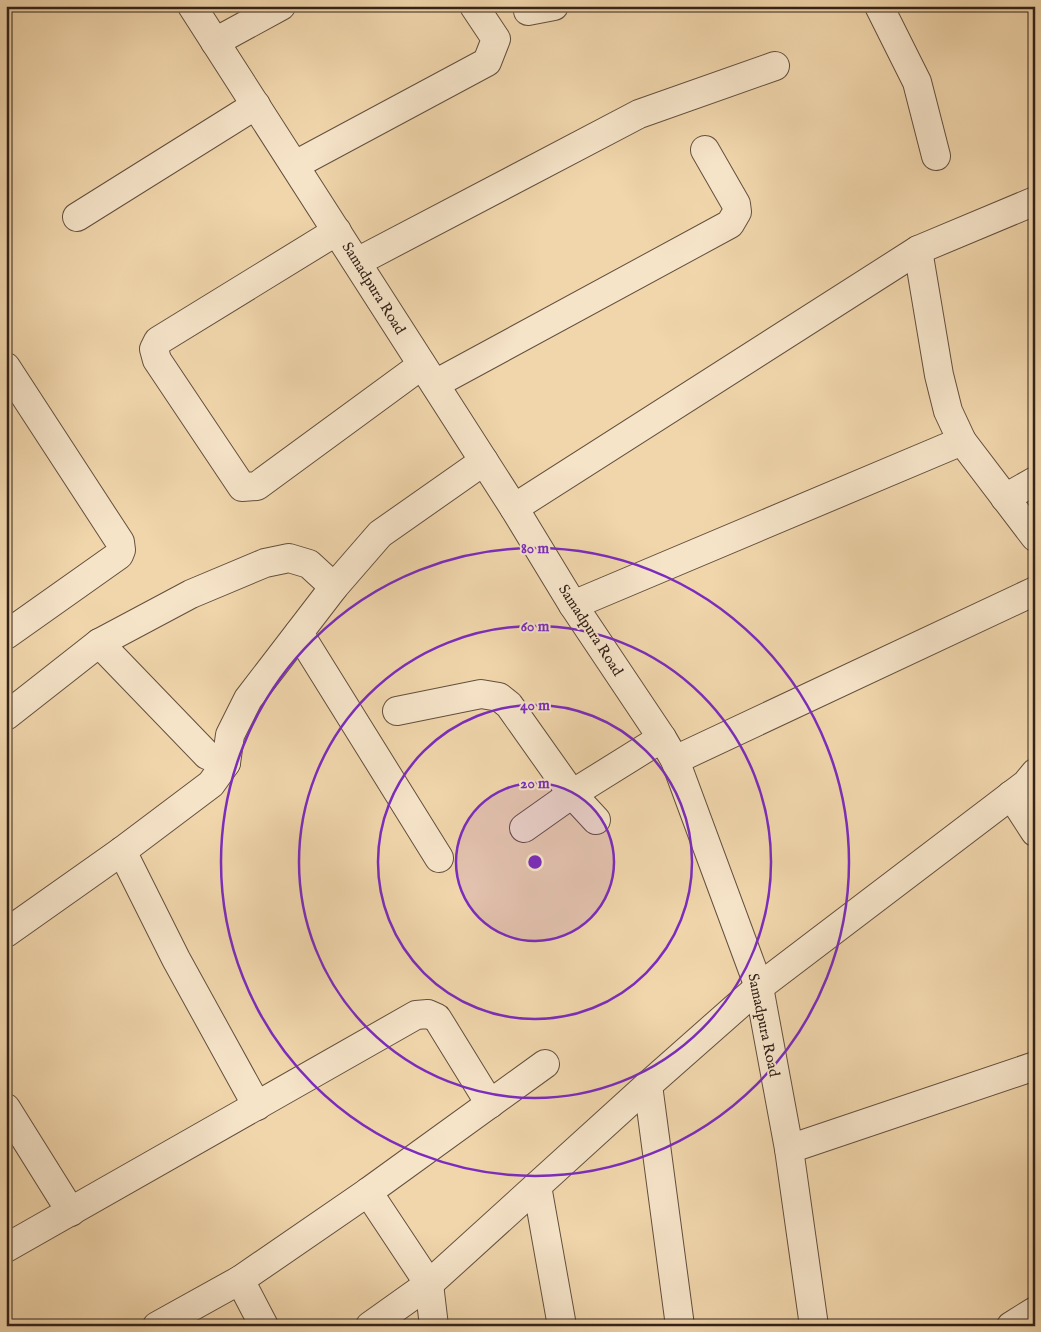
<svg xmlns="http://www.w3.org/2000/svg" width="1041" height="1332" font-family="'IM FELL English',serif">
<rect width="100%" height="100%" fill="#f1d6ac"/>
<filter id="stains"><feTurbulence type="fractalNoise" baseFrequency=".004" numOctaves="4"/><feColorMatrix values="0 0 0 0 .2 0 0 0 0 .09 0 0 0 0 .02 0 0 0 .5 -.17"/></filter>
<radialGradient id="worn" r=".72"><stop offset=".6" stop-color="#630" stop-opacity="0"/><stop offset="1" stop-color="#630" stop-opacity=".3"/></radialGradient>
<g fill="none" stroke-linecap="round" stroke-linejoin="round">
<g stroke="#624f3e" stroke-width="30">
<g id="minor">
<polyline points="192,6 514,508 573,605 662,738 675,760 759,987 789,1149 814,1326"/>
<polyline points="879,6 917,82 936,156"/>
<polyline points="528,11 554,6"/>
<polyline points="215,42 281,6"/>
<polyline points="295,165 487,62 496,39 474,6"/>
<polyline points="77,217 256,105"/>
<polyline points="337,231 158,341 154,349 157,360 242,487 257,486 422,365"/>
<polyline points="918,250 939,375 948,411 962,441 1035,537"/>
<polyline points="357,262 639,114 775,66"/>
<polyline points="6,367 120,542 121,550 119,555 6,635"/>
<polyline points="435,384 730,224 737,212 736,204 705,150"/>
<polyline points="1005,498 1035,481"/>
<polyline points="514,508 918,250 1035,201"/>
<polyline points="573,605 962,441"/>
<polyline points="299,633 439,858"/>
<polyline points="99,643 207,755 226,763"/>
<polyline points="397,711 481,694 499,697 509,705 572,794 596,820"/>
<polyline points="6,716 99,643 191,594 265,563 289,558 309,564 334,587"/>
<polyline points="675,760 1035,591"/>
<polyline points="1011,795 1035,832"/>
<polyline points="524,828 572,794 662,738"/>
<polyline points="122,851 176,959 257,1106"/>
<polyline points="6,933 122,851 211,784 226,763 230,735 248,699 334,587 380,534 484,461"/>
<polyline points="648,1085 680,1326"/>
<polyline points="6,1108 71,1212"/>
<polyline points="789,1149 1035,1066"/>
<polyline points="537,1186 562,1326"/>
<polyline points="368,1192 429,1284 434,1326"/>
<polyline points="6,1248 416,1015 428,1014 437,1018 490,1104"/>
<polyline points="240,1280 264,1326"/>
<polyline points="157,1326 240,1280 368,1192 545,1064"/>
<polyline points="370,1326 429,1284 648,1085 759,987 1026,784 1035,773"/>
<polyline points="1011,1326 1035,1311"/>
</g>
</g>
<use href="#minor" stroke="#f6e4c9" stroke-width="28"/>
</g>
<circle cx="535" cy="862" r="79" fill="#7b2cbf" fill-opacity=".12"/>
<g fill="none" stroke="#7b2cbf" stroke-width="2.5">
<circle cx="535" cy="862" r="79"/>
<circle cx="535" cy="862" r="157"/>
<circle cx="535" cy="862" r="236"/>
<circle cx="535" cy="862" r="314"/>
</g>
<g text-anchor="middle" stroke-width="4" stroke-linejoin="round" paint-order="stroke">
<g font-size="15" fill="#332219" stroke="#f6e4c9">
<text transform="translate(374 288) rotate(58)" y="5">Samadpura Road</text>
<text transform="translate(591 630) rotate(57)" y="5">Samadpura Road</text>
<text transform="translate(764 1025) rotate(78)" y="5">Samadpura Road</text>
</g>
</g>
<circle cx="535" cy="862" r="8" fill="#7b2cbf" stroke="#f6e4c9" stroke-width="2.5"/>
<g font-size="15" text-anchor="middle" font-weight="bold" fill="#7b2cbf" stroke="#f6e4c9" stroke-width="4" stroke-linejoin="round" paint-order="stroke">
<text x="535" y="553">80 m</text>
<text x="535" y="631">60 m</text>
<text x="535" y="710">40 m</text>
<text x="535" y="788">20 m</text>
</g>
<rect width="1041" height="1332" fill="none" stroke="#f1d6ac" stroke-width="25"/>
<rect x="8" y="8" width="1026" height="1317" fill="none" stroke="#332219" stroke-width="2.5"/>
<rect x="12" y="12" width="1016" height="1307" fill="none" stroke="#332219"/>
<rect width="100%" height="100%" filter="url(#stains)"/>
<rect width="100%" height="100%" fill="url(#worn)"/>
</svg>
